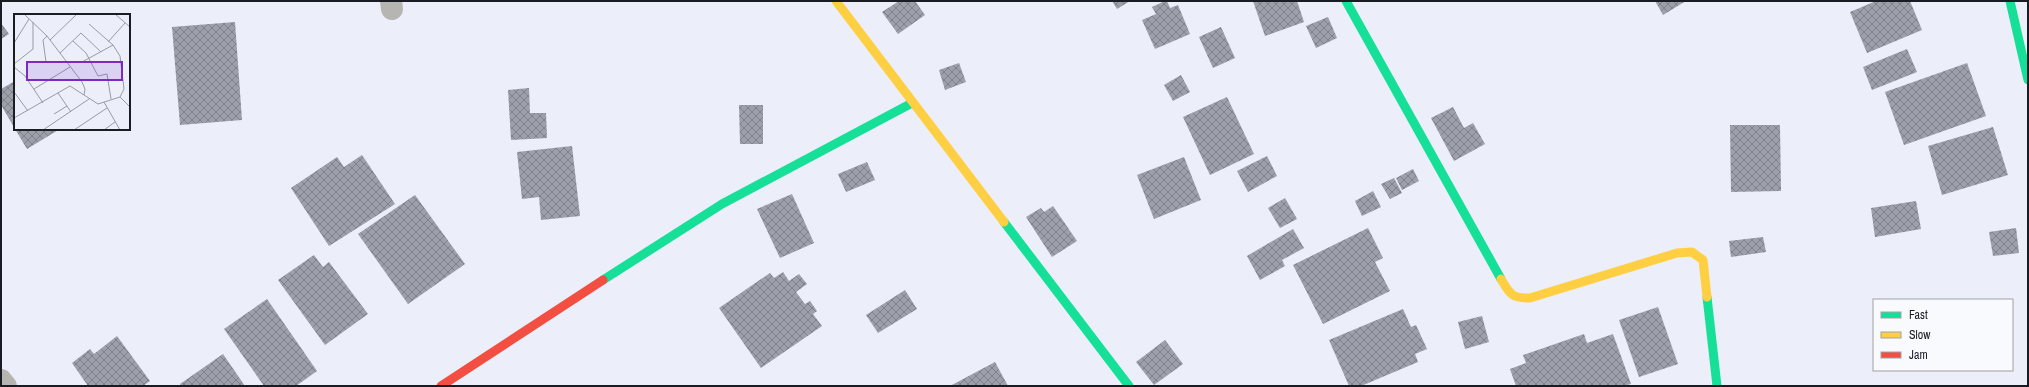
<svg xmlns="http://www.w3.org/2000/svg" width="2029" height="387" font-family="'Archivo Narrow',sans-serif">
<defs>
<pattern id="building-cross-hatch" width="8" height="8" patternUnits="userSpaceOnUse"><rect width="8" height="8" fill="#9da0ab"/><path d="M0 0l8 8M0 8l8-8" fill="none" stroke="#7f828b"/></pattern>
</defs>
<rect width="100%" height="100%" fill="#eceff9"/>
<g fill="url(#building-cross-hatch)">
<polygon points="899,1 915,1 925,15 898,34 882,12"/>
<polygon points="1112,1 1130,1 1117,9"/>
<polygon points="1165,1 1167,1 1170,8 1178,5 1190,34 1155,49 1142,20 1156,14 1152,7"/>
<polygon points="1253,1 1297,1 1304,22 1265,36"/>
<polygon points="1655,1 1686,1 1663,15"/>
<polygon points="1876,1 1910,1 1922,30 1867,53 1850,12"/>
<polygon points="1328,17 1337,38 1316,48 1306,26"/>
<polygon points="235,22 242,120 180,125 172,27"/>
<polygon points="1,23 9,34 1,39"/>
<polygon points="1221,27 1235,58 1213,68 1199,37"/>
<polygon points="1907,49 1917,72 1872,90 1863,67"/>
<polygon points="959,63 966,82 945,90 939,70"/>
<polygon points="1967,63 1986,116 1904,145 1885,92"/>
<polygon points="1181,75 1190,92 1173,101 1164,85"/>
<polygon points="15,81 15,129 1,105 1,89"/>
<polygon points="529,88 530,113 546,113 547,138 511,140 508,90"/>
<polygon points="1227,97 1254,154 1210,175 1183,117"/>
<polygon points="739,105 763,105 763,144 740,144"/>
<polygon points="1453,107 1464,128 1473,123 1485,144 1454,161 1431,118"/>
<polygon points="1730,125 1780,125 1781,191 1731,192"/>
<polygon points="1993,127 2008,175 1942,195 1928,146"/>
<polygon points="15,129 60,129 27,149"/>
<polygon points="572,146 580,216 541,220 539,197 522,199 517,152"/>
<polygon points="362,155 395,204 329,246 291,188 337,157 344,167"/>
<polygon points="1267,156 1277,176 1248,192 1237,171"/>
<polygon points="1184,157 1201,200 1154,219 1137,175"/>
<polygon points="867,162 875,180 846,192 838,174"/>
<polygon points="1413,169 1419,181 1402,190 1396,178"/>
<polygon points="1394,178 1402,193 1390,199 1381,184"/>
<polygon points="1373,191 1381,207 1362,216 1355,201"/>
<polygon points="792,194 814,243 780,258 757,209"/>
<polygon points="415,195 465,264 408,304 358,234"/>
<polygon points="1285,198 1297,219 1280,228 1268,208"/>
<polygon points="1916,201 1921,229 1875,237 1871,208"/>
<polygon points="1053,206 1077,241 1052,257 1026,217 1041,208 1044,212"/>
<polygon points="1368,228 1383,258 1375,262 1390,291 1323,324 1293,265"/>
<polygon points="2016,228 2019,253 1993,256 1989,232"/>
<polygon points="1293,229 1304,248 1282,260 1285,266 1260,280 1247,256"/>
<polygon points="1763,237 1766,252 1731,257 1729,241"/>
<polygon points="314,255 323,267 329,262 368,314 325,345 278,280"/>
<polygon points="783,272 789,281 799,274 807,284 796,292 805,304 810,301 817,311 813,314 822,326 761,368 719,308 770,273 774,278"/>
<polygon points="905,290 917,309 878,333 866,315"/>
<polygon points="267,299 317,371 296,386 264,386 224,329"/>
<polygon points="1658,307 1678,364 1639,377 1619,320"/>
<polygon points="1403,309 1411,327 1416,325 1427,349 1415,354 1418,362 1361,386 1349,386 1329,340"/>
<polygon points="1482,316 1489,342 1465,349 1458,322"/>
<polygon points="1584,334 1587,343 1613,334 1631,384 1624,386 1516,386 1510,369 1526,363 1523,355"/>
<polygon points="117,336 150,381 143,386 88,386 72,363 90,349 94,354"/>
<polygon points="1165,340 1183,364 1154,385 1136,362"/>
<polygon points="223,354 245,386 181,386 180,384"/>
<polygon points="995,362 1008,386 950,386"/>
</g>
<g fill="none" stroke-linecap="round" stroke-linejoin="round">
<g stroke="#b6b5b1" stroke-width="22">
<polyline points="391,1 392,9"/>
<polyline points="1,380 6,386"/>
</g>
<g stroke="#16e098" stroke-width="9">
<polyline points="1346,1 1501,279"/>
<polyline points="2010,1 2028,80"/>
<polyline points="1004,222 1129,386"/>
<polyline points="603,280 722,204 912,103"/>
<polyline points="1707,297 1717,386"/>
</g>
<g stroke="#ffcf43" stroke-width="9">
<polyline points="836,1 1004,222"/>
<path d="M1501 279C1510 294 1511 298 1530 298L1677 253 1692 252 1703 260 1707 297"/>
</g>
<polyline stroke="#f24e42" stroke-width="9" points="441,386 603,280"/>
</g>
<g transform="translate(14 14)">
<rect width="116" height="116" fill="#eceff9"/>
<path fill="none" stroke="#989ba4" stroke-width="1" d="M10 0 33 22 68 68 71 75 70 81M101 0 116 13M75 10 99 31 106 42 110 75 106 83M36 26 63 0M59 27 72 39 84 62 93 60 97 85M94 28 111 9M0 29 15 5M46 39 67 19 87 38M32 48 29 26 33 22M68 48 99 31M0 50 19 35V8M0 53 11 62 29 89M20 75 56 53M0 78 14 97M44 79 57 98M90 88 106 116M40 100 53 92M0 104 56 72 84 90 106 83 116 93M29 116 75 85M60 116 93 94M90 116 101 108"/>
<path fill="#7b2cbf" fill-opacity="0.15" stroke="#7b2cbf" stroke-width="2" d="M13 48H108V66H13Z"/>
<rect width="116" height="116" fill="none" stroke="#1a1c24" stroke-width="2"/>
</g>
<rect width="2029" height="387" fill="none" stroke="#1a1c24" stroke-width="4"/>
<rect x="1873" y="299" width="140" height="72" fill="#f8fafe" stroke="#9fa1a7"/>
<rect x="1881" y="312" width="20" height="6" fill="#16e098" stroke="#9fa1a7"/>
<text x="1909" y="319" font-size="12" fill="#1a1c24">Fast</text>
<rect x="1881" y="332" width="20" height="6" fill="#ffcf43" stroke="#9fa1a7"/>
<text x="1909" y="339" font-size="12" fill="#1a1c24">Slow</text>
<rect x="1881" y="352" width="20" height="6" fill="#f24e42" stroke="#9fa1a7"/>
<text x="1909" y="359" font-size="12" fill="#1a1c24">Jam</text>
</svg>
